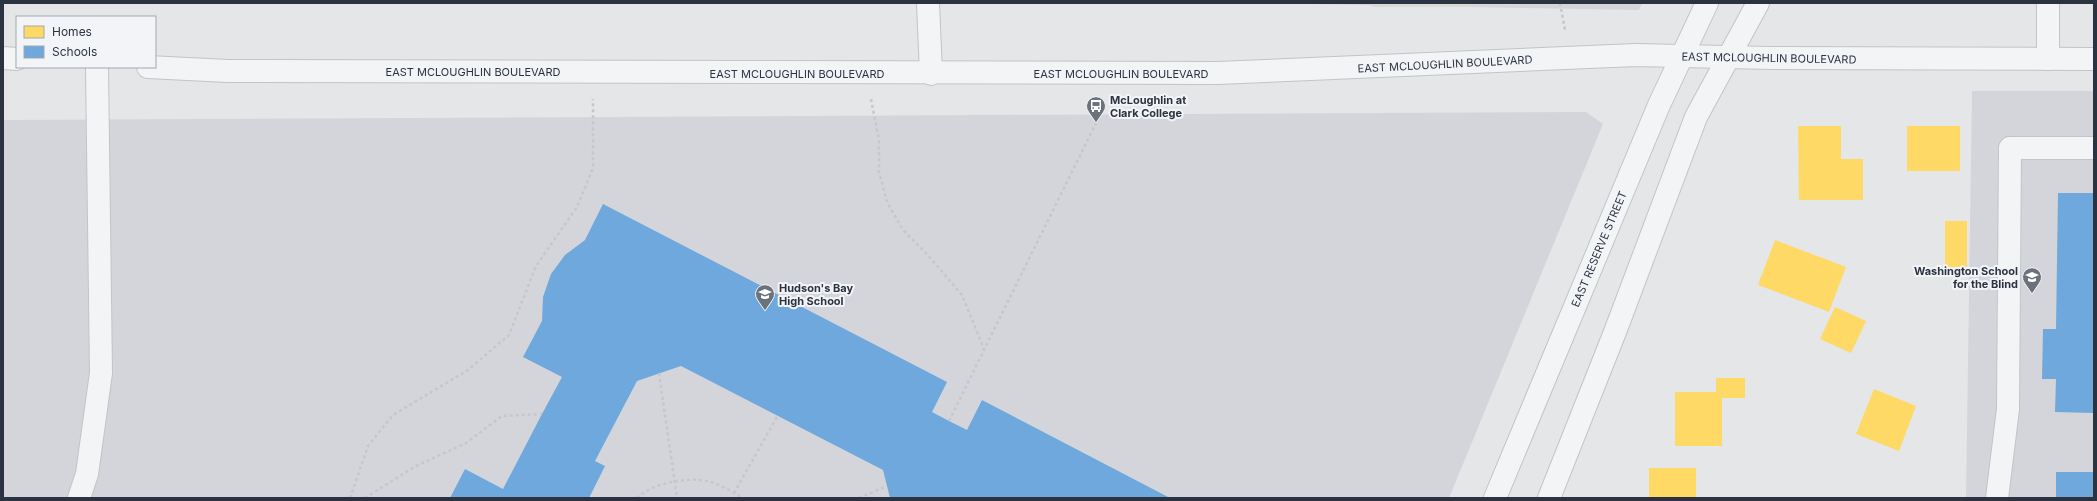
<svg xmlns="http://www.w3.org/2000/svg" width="2097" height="501" font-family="Inter,sans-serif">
<rect width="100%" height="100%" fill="#e4e6e8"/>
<g fill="#d3d5db">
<polygon points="1259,3 1642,3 1639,10"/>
<polygon points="1972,91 2094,91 2094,498 1966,498"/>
<polygon points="1586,112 1603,124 1449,498 3,498 3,120"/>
</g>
<polygon fill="#d5dbd4" points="1370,3 1525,3 1520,6 1373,7"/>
<g fill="#ffd966">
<polygon points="1798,126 1841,126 1841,159 1863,159 1863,200 1799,200"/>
<rect x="1907" y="126" width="53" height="45"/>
<rect x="1945" y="221" width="22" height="54"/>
<polygon points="1775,240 1846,267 1829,312 1758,285"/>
<polygon points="1835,307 1866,321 1851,353 1820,339"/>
<polygon points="1716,378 1745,378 1745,398 1722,398 1722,446 1675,446 1675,392 1716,392"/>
<polygon points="1874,389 1916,406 1899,451 1856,434"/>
<rect x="1649" y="468" width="47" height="30"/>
</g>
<g fill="#6fa8dc">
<polygon points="2058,193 2094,193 2094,413 2055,412 2056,379 2042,379 2043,329 2056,329"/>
<polygon points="603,204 947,382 932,412 949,421 967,430 982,400 1170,498 890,498 883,470 681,366 637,381 595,461 605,466 589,498 450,498 465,469 503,489 542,414 562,377 523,357 542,321 543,297 551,274 565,255 585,240"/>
<rect x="2056" y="472" width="38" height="26"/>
</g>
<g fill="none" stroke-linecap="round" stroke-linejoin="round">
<g stroke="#c2c4c6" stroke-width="24">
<g id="minor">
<polyline points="928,3 931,74"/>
<polyline points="2048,3 2048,59"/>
<polyline points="3,58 17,59"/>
<polyline points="148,67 228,71 1218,73 1636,55 1771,58 2094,59"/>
<polyline points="79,498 87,474 101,373 97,67"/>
<polyline points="1495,498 1659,105 1707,3"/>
<polyline points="1549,498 1615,332 1696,117 1758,3"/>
<polyline points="1997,498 2008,409 2010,148 2094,148"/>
</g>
</g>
<g stroke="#c5c7ca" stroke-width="2.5" stroke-dasharray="3 3" stroke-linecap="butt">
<polyline points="1560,3 1565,30"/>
<polyline points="871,99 879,140 879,172 887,202 903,230 926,253 962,295 984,349"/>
<polyline points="659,373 677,498"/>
<polyline points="949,421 1096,123"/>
<polyline points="734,493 778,415"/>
<polyline points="350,498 368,446 393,415 468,370 509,335 536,266 577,207 593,168 593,99"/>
<polyline points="365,498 414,467 466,443 502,416 542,414"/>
<path d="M637 498C652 483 687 477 707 481 717 483 729 490 738 495L742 498"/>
<polyline points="859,498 887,486"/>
</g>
<use href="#minor" stroke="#f3f4f5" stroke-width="22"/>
</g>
<defs>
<g id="bus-pin" transform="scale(1)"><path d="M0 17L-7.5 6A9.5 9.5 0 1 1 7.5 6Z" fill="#6c727b" stroke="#f2f4f7"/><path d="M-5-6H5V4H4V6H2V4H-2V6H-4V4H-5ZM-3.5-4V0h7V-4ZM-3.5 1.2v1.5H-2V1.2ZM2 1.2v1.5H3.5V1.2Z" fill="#fff"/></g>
<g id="school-pin" transform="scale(1)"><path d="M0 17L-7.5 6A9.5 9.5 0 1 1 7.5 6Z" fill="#6c727b" stroke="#f2f4f7"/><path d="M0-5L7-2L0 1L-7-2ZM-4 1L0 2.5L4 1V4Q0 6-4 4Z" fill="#fff"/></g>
</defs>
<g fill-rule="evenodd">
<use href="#bus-pin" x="1096" y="106"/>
<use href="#school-pin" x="2032" y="277"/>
<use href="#school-pin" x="765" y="294"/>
</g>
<g text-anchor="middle" stroke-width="4" stroke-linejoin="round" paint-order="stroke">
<g font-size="11" fill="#2c3340" stroke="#f2f4f7">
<text transform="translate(1769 58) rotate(1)" y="4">EAST MCLOUGHLIN BOULEVARD</text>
<text transform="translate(1445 64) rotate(-3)" y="4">EAST MCLOUGHLIN BOULEVARD</text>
<text x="473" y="76">EAST MCLOUGHLIN BOULEVARD</text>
<text x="797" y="78">EAST MCLOUGHLIN BOULEVARD</text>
<text x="1121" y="78">EAST MCLOUGHLIN BOULEVARD</text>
<text transform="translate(1599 249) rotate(-67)" y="4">EAST RESERVE STREET</text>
</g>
<g font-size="11" font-weight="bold" fill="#2c3340" stroke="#f2f4f7" text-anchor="start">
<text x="1110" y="104">McLoughlin at<tspan x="1110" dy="13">Clark College</tspan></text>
<text x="2018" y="275" text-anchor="end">Washington School<tspan x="2018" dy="13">for the Blind</tspan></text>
<text x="779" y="292">Hudson's Bay<tspan x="779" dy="13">High School</tspan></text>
</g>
</g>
<rect width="2097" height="501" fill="none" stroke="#2c3340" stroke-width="8"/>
<rect x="16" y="16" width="140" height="52" fill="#f2f4f7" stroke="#a3a7ae"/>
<rect x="24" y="26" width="20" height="12" fill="#ffd966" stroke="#a3a7ae"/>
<text x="52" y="36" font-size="12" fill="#2c3340">Homes</text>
<rect x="24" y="46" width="20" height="12" fill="#6fa8dc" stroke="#a3a7ae"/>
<text x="52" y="56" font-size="12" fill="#2c3340">Schools</text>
</svg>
